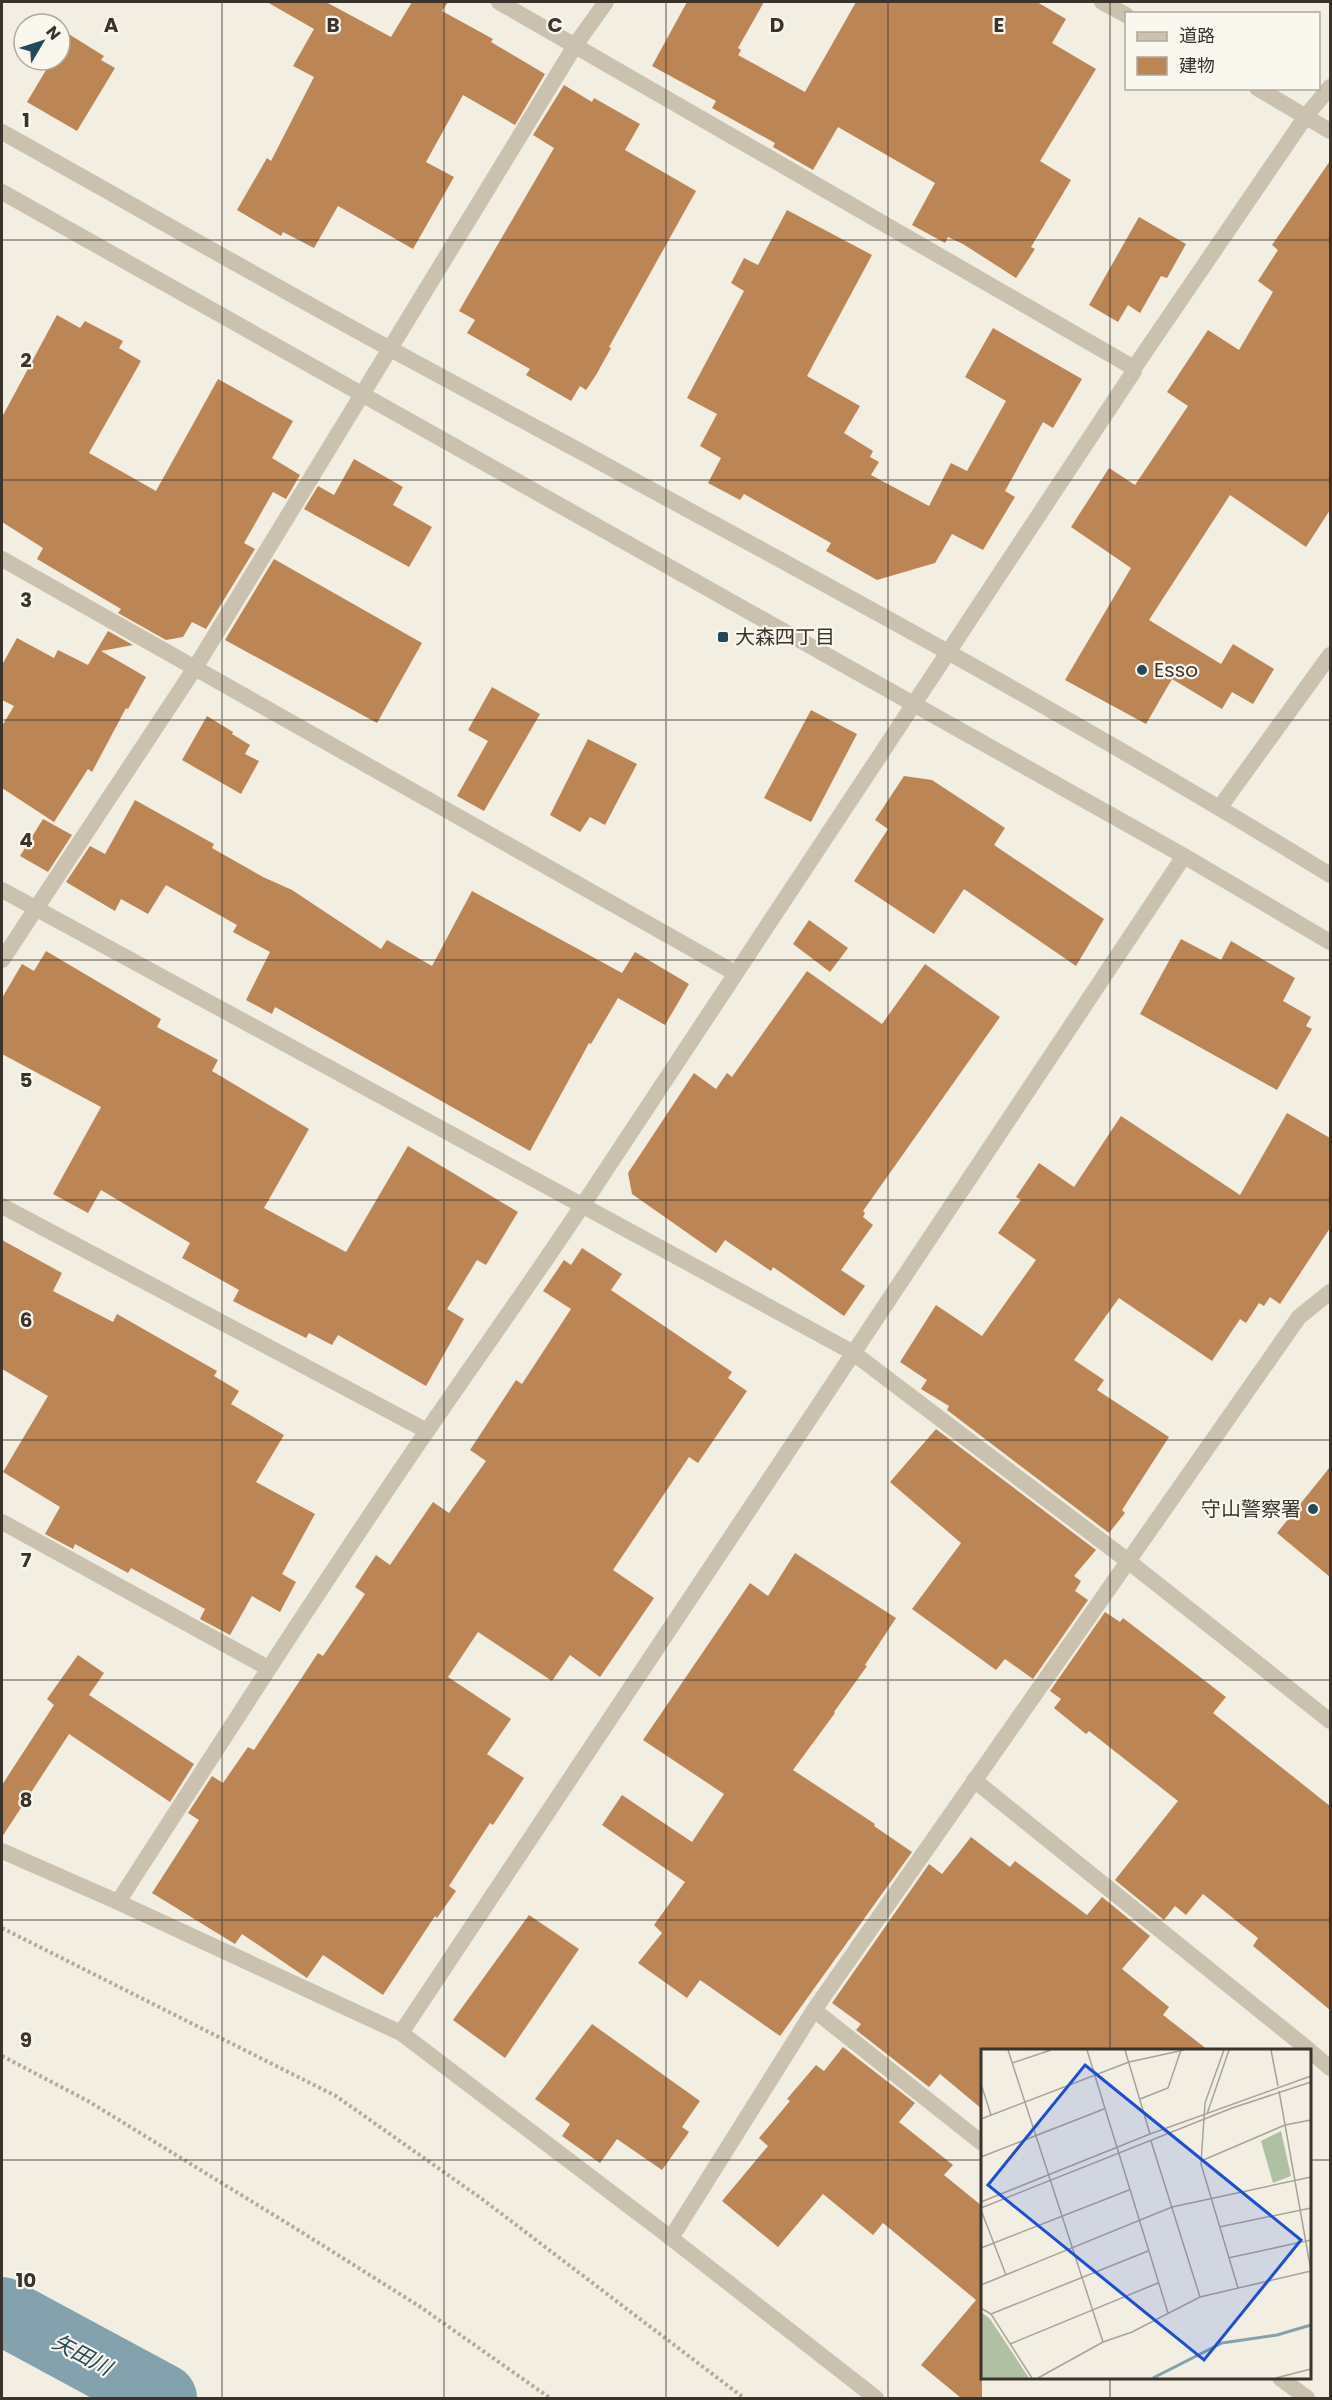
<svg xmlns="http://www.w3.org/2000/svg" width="1332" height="2400" font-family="Poppins,'Noto Sans JP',sans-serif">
<rect width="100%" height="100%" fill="#f2eee2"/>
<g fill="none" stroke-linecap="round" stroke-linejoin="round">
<polyline stroke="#83a2ad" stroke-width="68" points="2,2311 163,2398"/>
</g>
<g fill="#bc8556">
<polygon points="267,2 326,2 391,37 412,2 448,2 442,11 493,39 491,42 545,74 515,125 463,95 426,162 454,177 413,249 338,206 314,248 283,232 281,236 237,210 267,158 271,161 314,77 293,66 314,29"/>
<polygon points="687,2 764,2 738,48 741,50 738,55 805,92 856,2 1037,2 1066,19 1052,43 1096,69 1040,161 1071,180 1031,247 1035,249 1016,278 963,244 948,237 945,243 912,225 935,183 838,127 813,170 773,147 775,143 712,108 716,101 652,66"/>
<polygon points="67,33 104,56 101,60 115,68 77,131 27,102 52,60 60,60 60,46"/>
<polygon points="564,85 592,102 594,98 640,124 625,150 696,191 609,347 611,348 596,375 586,390 580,386 571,401 526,375 530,369 467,333 475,320 459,311 554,148 533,135"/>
<polygon points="1330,161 1330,510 1306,547 1230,495 1149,620 1221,664 1233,644 1274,669 1253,704 1232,692 1222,709 1172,679 1146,724 1065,680 1131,568 1071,527 1109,468 1135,485 1188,406 1167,392 1208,330 1239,350 1273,292 1258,281 1278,250 1272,245"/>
<polygon points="787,210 872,255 807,376 860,406 844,433 873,451 870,457 879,462 871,475 929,506 951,463 967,471 1006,401 965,377 993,328 1082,379 1053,428 1043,422 1005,491 1015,497 983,550 952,534 935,563 877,580 826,551 831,543 744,494 740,500 708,483 721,458 700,446 717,414 687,398 744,291 731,283 744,258 758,265"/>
<polygon points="1139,217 1186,244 1167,278 1161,276 1140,313 1128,305 1118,322 1089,305"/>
<polygon points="57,315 80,328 85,321 123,341 119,348 141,361 89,453 156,491 218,379 293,421 272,458 300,475 286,499 273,492 244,543 255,549 206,629 192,622 183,637 166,640 118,613 121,609 37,559 43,548 2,522 2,417"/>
<polygon points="354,459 403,487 393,505 432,527 409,567 304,509 318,486 334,495"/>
<polygon points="274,559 422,643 377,723 225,640"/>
<polygon points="108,631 133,645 101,651 146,677 128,709 126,708 92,772 88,769 54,822 2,788 2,726 14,706 2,700 2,665 17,638 54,658 58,650 88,665"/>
<polygon points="492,687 540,714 484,811 457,796 488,741 468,730"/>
<polygon points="811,710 857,734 811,822 764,798"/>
<polygon points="207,716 233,732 232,734 250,745 245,754 259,761 241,794 182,760"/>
<polygon points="588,739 637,764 605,825 590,817 580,832 550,815"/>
<polygon points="904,776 932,780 1005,828 994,845 1104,919 1076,966 964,889 934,934 854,881 888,829 875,820"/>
<polygon points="135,800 214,844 212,848 263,877 292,890 381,949 387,940 432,966 472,891 622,973 635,952 689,984 665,1025 618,998 591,1044 589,1043 530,1151 275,1007 272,1014 246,1000 270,952 233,932 237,925 166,885 148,914 121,899 115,911 66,882 90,846 105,854"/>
<polygon points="43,819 72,835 48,872 20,856"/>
<polygon points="809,920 848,948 830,972 793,944"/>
<polygon points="1181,939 1221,960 1231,941 1295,978 1283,1001 1311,1017 1306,1026 1312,1029 1277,1090 1140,1014"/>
<polygon points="46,951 161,1019 157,1027 218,1060 212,1071 309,1129 264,1208 346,1252 408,1146 518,1212 486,1265 477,1260 447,1309 464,1319 426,1386 338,1335 332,1345 309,1333 306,1338 233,1301 239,1290 182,1258 190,1243 101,1190 88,1213 53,1194 101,1107 2,1054 2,998 22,964 34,971"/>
<polygon points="925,964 1000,1017 863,1211 865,1213 863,1217 873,1225 841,1270 865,1286 844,1316 773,1267 771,1271 725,1240 716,1253 632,1194 628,1173 694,1073 716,1089 727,1073 732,1077 807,971 882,1024"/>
<polygon points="1287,1113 1330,1138 1330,1228 1280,1304 1270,1297 1264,1306 1259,1303 1246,1323 1240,1319 1212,1361 1119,1298 1074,1360 1104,1380 1097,1390 1169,1437 1122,1510 1125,1513 1109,1533 947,1410 949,1406 921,1389 927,1380 900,1362 936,1305 982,1336 1036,1260 998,1233 1021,1200 1016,1197 1039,1163 1074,1187 1121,1116 1240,1195"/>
<polygon points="2,1240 62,1273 53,1291 113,1322 117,1314 217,1371 214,1376 239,1391 231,1404 284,1435 256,1482 315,1514 282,1574 296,1582 280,1612 252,1596 230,1635 200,1619 205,1609 131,1568 128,1573 75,1544 73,1549 45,1534 60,1507 3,1472 48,1396 2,1369"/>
<polygon points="582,1248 622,1274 611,1290 732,1372 728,1378 747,1391 698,1463 689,1457 613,1570 654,1598 600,1677 570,1655 552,1681 478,1632 448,1677 511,1719 487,1754 524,1778 493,1825 490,1823 449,1886 456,1891 437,1918 435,1916 383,1995 323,1955 307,1978 242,1934 235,1944 152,1893 199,1820 188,1813 212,1776 223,1783 248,1747 254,1750 318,1653 323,1656 365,1594 355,1587 376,1555 390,1565 433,1502 449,1513 486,1461 470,1450 516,1380 522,1384 571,1309 543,1291 564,1260 571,1265"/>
<polygon points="936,1429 1096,1550 1074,1576 1081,1581 1075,1591 1088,1600 1033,1679 1005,1659 996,1670 912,1609 961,1543 890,1482"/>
<polygon points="1330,1467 1330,1577 1277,1533"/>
<polygon points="795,1553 896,1618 865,1665 867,1666 834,1712 835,1713 793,1770 875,1824 874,1826 912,1852 780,2036 700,1980 687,1998 638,1963 662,1933 654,1925 685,1882 602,1825 622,1795 692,1842 724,1794 643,1740 750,1583 768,1596"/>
<polygon points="1105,1612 1120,1622 1123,1618 1226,1697 1213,1713 1330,1806 1330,2010 1253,1946 1258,1938 1203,1894 1186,1915 1175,1906 1164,1920 1115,1880 1178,1801 1089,1731 1086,1734 1054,1708 1061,1699 1050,1691"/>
<polygon points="78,1655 104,1673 89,1695 194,1764 170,1802 69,1734 2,1837 2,1785 54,1705 47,1699"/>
<polygon points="971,1837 1010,1867 1015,1861 1087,1915 1102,1897 1150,1936 1122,1969 1169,2007 1163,2015 1208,2050 982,2050 982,2109 940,2074 929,2087 856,2030 861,2024 832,2003 929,1864 942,1874"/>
<polygon points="529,1915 579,1949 505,2058 453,2020"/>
<polygon points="592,2024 700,2101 682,2127 689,2132 662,2170 617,2139 600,2163 562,2136 570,2124 535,2099"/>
<polygon points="843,2047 915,2103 899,2122 953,2165 944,2175 982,2206 982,2398 961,2398 921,2365 976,2300 883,2223 873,2235 823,2194 778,2247 722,2201 768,2146 759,2138 790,2101 787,2099 816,2065 824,2071"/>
</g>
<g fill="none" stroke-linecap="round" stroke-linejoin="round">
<g stroke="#b5ab99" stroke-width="4" stroke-dasharray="3 3" stroke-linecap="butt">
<polyline points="2,1928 336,2096 482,2199 744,2398"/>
<polyline points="2,2056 88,2101 295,2228 419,2306 550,2398"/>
</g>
<g stroke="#cac1af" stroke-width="16">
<polyline points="499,2 1134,368"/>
<polyline points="1102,2 1126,15"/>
<polyline points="1257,88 1330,131"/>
<polyline points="2,559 735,973"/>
<polyline points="2,890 852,1352 1128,1561 1330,1721"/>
<polyline points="2,960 195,668 576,44 606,2"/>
<polyline points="2,1206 427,1431"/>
<polyline points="2,1522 268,1668"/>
<polyline points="974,1780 1309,2050"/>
<polyline points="2,1851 118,1902 401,2033 671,2238 876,2398"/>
<path d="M118 1902C220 1744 321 1586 427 1431 479 1355 533 1280 584 1203 769 927 951 649 1134 371V368L1306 116 1330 87"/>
<polyline points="814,2010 982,2143"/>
<polyline points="1310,2051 1330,2068"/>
<polyline points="671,2238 814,2010 1299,1317 1330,1292"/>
<polyline points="1280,2378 1307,2398"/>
</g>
<g stroke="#cac1af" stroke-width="16">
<path d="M2 132C133 205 263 280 396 352 710 522 1026 688 1330 875"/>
<polyline points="2,192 1184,856 1330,942"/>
<polyline points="1220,807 1330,655"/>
<polyline points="401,2033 1184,856"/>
</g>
</g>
<path fill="none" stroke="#39332c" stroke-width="1.5" stroke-opacity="0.55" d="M222 2V2398M444 2V2398M666 2V2398M888 2V2398M1110 2V2050M2 240H1330M2 480H1330M2 720H1330M2 960H1330M2 1200H1330M2 1440H1330M2 1680H1330M2 1920H1330M2 2160H982M1310 2160H1330M1110 2378V2398"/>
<g fill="#254958" stroke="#faf7ef" stroke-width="2">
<rect x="717" y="631" width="12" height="12" rx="3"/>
<circle cx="1142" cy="670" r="6"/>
<circle cx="1313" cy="1509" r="6"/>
</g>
<g text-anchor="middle" stroke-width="4.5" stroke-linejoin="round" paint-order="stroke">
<g font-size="20" fill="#39332c" stroke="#faf7ef" text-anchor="start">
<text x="735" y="644">大森四丁目</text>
<text x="1154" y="677">Esso</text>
<text x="1301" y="1516" text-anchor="end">守山警察署</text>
</g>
<g font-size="21" font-style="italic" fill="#254958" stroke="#faf7ef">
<text transform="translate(82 2355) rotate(28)" y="7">矢田川</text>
</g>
</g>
<g transform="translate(981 2049)">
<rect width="330" height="330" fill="#f2eee2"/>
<path d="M300 82 310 127 292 134 280 92ZM0 263 9 270 48 329H0Z" fill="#b0c0a3"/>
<path fill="none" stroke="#83a2ad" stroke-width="3" d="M172 329 241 294 296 286 330 276"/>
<path fill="none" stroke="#a8a399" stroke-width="1.5" d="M27 1 122 293M106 1 187 264M144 1 169 85M243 1 224 54 220 115 257 239M290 1 297 37M31 14 70 1M0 35 10 66M298 42 330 222M159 50 187 39 200 1M226 65 248 1M0 70 148 13 203 1M170 92 219 248M0 108 123 60M220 112 304 76 330 71M0 153 169 85 330 27M0 159 251 59 330 33M0 161 25 226M238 178 330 159M0 199 148 141M247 209 330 191M0 236 191 158 330 128M0 259 10 265 51 329M10 265 167 202M29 295 177 234M57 329 122 293 151 283 219 248 330 222M295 329 330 320"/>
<path fill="#1d4ed8" fill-opacity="0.15" stroke="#1d4ed8" stroke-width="3" d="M104 16 320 191 223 311 7 136Z"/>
<rect width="330" height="330" fill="none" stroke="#39332c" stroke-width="3"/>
</g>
<g font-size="20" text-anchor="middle" font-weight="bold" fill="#39332c" stroke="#faf7ef" stroke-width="4.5" stroke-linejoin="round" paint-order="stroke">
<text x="111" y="32">A</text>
<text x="333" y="32">B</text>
<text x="555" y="32">C</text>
<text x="777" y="32">D</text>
<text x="999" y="32">E</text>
<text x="26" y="127">1</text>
<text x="26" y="367">2</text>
<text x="26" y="607">3</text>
<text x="26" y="847">4</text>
<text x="26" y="1087">5</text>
<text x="26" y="1327">6</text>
<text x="26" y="1567">7</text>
<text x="26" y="1807">8</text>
<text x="26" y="2047">9</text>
<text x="26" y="2287">10</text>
</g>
<rect width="1332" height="2400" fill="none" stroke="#39332c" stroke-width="6"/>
<rect x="1125" y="12" width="195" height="78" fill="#faf7ef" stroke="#ada9a1" stroke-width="1.5"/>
<rect x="1137" y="32" width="30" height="9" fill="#cac1af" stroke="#ada9a1" stroke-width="1.5"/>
<text x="1179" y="42" font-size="18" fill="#39332c">道路</text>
<rect x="1137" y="57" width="30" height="18" fill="#bc8556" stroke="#ada9a1" stroke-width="1.5"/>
<text x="1179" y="72" font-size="18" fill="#39332c">建物</text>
<g transform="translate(42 42) rotate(51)"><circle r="28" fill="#faf7ef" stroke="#ada9a1" stroke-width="1.5"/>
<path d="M0-4.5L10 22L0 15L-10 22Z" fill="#254958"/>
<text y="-9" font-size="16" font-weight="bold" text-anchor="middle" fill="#39332c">N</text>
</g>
</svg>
